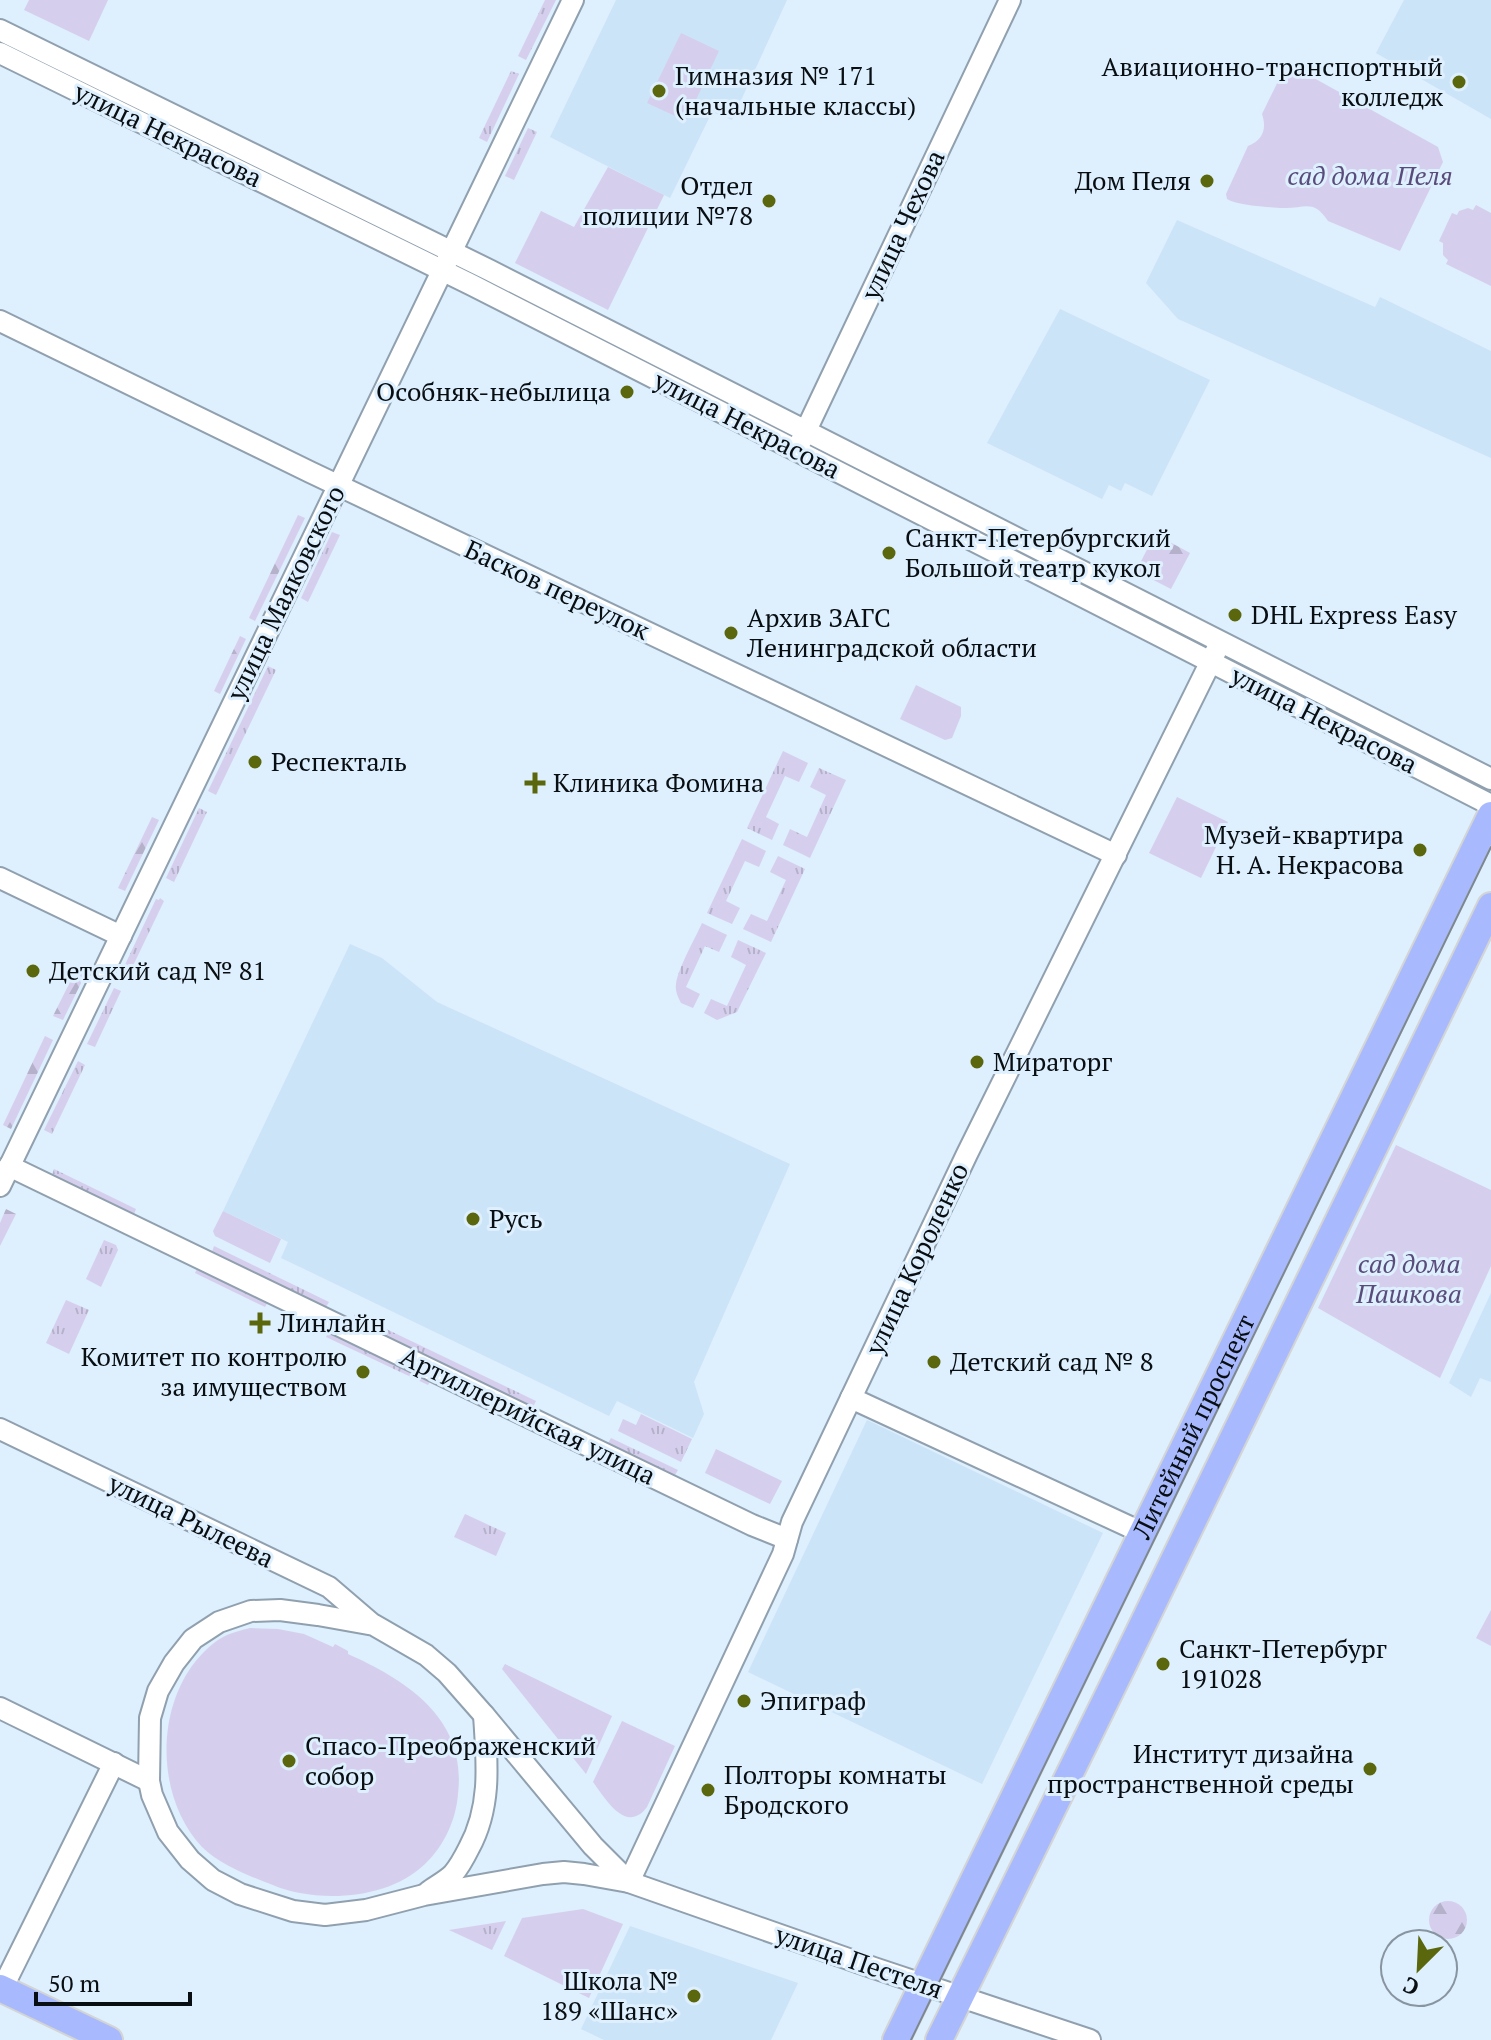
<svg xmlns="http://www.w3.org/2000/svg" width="1491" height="2040" font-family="'PT Serif',serif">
<defs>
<pattern id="grass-tufts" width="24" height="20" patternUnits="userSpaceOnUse" patternTransform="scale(2)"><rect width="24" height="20" fill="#d5cfed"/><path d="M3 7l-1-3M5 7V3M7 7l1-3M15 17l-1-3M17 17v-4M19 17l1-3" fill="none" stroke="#b5b1ca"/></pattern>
<pattern id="forest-firs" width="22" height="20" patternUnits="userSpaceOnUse" patternTransform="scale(2)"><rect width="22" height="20" fill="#d5cfed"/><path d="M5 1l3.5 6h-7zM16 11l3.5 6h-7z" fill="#b5b1ca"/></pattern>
</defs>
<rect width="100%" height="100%" fill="#deeffe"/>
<g fill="#cce4f8">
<polygon points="616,0 787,0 732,120 712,112 670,198 550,137"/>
<polygon points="1404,0 1491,0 1491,119 1376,53"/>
<polygon points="1177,220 1375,307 1380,297 1491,351 1491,458 1178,319 1146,283"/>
<polygon points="1060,309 1210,380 1152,496 1125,483 1121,491 1109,485 1102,499 987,443"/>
<polygon points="350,944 382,958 437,1002 790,1164 694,1382 704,1414 693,1438 617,1401 609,1416 300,1267 281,1258 288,1242 223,1211"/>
<polygon points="1491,1293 1491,1382 1480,1378 1471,1397 1449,1383"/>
<polygon points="867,1420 1103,1533 982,1784 748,1672"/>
<polygon points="630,1926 798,1983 771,2040 604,2040 581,2029"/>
</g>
<g fill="url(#grass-tufts)">
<polygon points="545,0 556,0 526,60 518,56"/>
<polygon points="511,71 519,74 487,142 479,138"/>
<polygon points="528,128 537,132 514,180 505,176"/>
<polygon points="332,532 340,535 308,602 301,598"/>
<polygon points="268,666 276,670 216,795 208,791"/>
<polygon points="783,751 808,763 799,782 785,776 766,817 779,824 772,840 747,828"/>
<polygon points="819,768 846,780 810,858 783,845 790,829 807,837 826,795 810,787"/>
<polygon points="199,808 207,812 174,882 166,878"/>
<polygon points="742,839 766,851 759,867 745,861 726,901 740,908 732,924 707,913"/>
<polygon points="778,856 805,869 771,942 743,929 751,914 767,921 786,880 770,872"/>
<polygon points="160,898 164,901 130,972 123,969 156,899 159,900"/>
<path d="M702 923 727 935 719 952 705 946 686 987 700 994 693 1008 681 1003C678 997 675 991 676 984 678 968 695 939 702 923Z"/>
<polygon points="738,940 766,953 737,1012 717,1020 704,1013 711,999 727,1006 746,965 731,957"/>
<polygon points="114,988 121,991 95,1047 87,1044"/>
<polygon points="78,1061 85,1065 52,1134 44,1130"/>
<polygon points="54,1169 136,1209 134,1214 52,1175"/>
<polygon points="104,1240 116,1245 118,1250 101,1287 86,1279"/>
<polygon points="214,1246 329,1302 326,1307 212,1252"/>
<polygon points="198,1267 268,1302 265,1307 195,1273"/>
<polygon points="66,1300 89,1310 69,1354 46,1343"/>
<polygon points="355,1314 536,1401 533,1407 352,1320"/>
<polygon points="329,1331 431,1380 428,1385 326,1337"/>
<polygon points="641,1414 692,1439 681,1462 618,1431 623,1419 636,1425"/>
<polygon points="611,1438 678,1470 675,1475 608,1443"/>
<polygon points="465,1514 506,1533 496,1556 454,1537"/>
<polygon points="506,1921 492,1950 449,1930"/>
</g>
<g fill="url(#forest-firs)">
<polygon points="298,515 305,518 255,621 249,618"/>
<polygon points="1155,534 1190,553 1171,589 1136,571"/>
<polygon points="240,636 246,639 220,694 214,691"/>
<polygon points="152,817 159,820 125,891 118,888"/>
<polygon points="76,970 85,975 63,1020 53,1016"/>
<polygon points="45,1036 53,1040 11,1129 3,1125"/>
<polygon points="6,1209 16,1214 0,1246 0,1223"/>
<circle cx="1448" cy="1920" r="19"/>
</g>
<g fill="#d5cfed">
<polygon points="29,0 108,0 89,41 24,10"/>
<polygon points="681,33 719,51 686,121 647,103"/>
<path d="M1287 63 1438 147 1443 162 1400 251 1328 221C1313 198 1304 209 1283 208 1268 207 1239 206 1227 199L1226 194 1248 146C1263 140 1267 129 1262 114Z"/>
<polygon points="608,167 664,195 608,310 515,263 541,211 574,227"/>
<polygon points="1476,205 1491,213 1491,286 1446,264 1448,260 1443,255 1443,243 1439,241 1452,213 1457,215 1459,211 1468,208 1473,210"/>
<polygon points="916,685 961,707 961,716 952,738 945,740 900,719"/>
<polygon points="1177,797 1228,822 1201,878 1149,853"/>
<polygon points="1396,1145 1491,1190 1491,1266 1440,1378 1318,1308"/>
<polygon points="223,1211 281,1239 270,1263 215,1236 213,1231"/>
<polygon points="716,1449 782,1481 770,1504 705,1473"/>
<polygon points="1491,1610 1491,1646 1476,1638"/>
<path d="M250 1628 278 1629 304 1634 333 1647 335 1644 348 1651V1654C408 1681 467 1719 458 1794 456 1820 444 1846 425 1864 394 1894 341 1901 300 1893 286 1891 273 1885 260 1880 240 1872 217 1862 202 1847 157 1799 155 1713 195 1662 203 1652 214 1641 227 1635 234 1632 242 1630 250 1628Z"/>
<polygon points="505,1664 612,1716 586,1774 502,1669"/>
<path d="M622 1721 675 1746 647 1807C626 1835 605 1798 593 1782Z"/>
<polygon points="583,1909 623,1924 589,1998 504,1956 522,1918"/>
</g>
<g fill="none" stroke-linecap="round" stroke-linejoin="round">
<g stroke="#90a0af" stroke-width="24">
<g id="minor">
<polyline points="0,30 489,270 1491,779"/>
<polyline points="0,53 472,285 1491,805"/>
<polyline points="0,321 310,472 1116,855"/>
<polyline points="801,441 1010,0"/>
<polyline points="0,878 121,936"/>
<polyline points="9,1166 752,1525 787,1539"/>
<polyline points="0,1186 573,0"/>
<polyline points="851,1398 1143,1533"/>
<polyline points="0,1429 329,1587 371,1623"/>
<polyline points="0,1708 149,1781"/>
<polyline points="629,1882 593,1846 484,1715 447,1673 426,1655 374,1625 318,1615 280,1610 251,1611 219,1622 193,1639 174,1663 158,1691 150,1718 149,1781 152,1795 168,1832 190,1860 213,1880 240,1894 293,1911 325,1915 366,1910 424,1895 543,1874 564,1872 584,1874 629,1882 874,1968 1090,2040"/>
<polyline points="629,1882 783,1554 792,1522 967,1154 1216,651"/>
<path d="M428 1892C436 1886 446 1881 453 1874 459 1867 465 1856 469 1848 492 1806 487 1761 484 1715"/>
<polyline points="2,1989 114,1763"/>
</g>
</g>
<g stroke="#d3d4d4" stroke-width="30">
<g id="major">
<polyline points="0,1988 109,2040"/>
<path id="s1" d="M896 2040 1491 815"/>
<polyline points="939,2040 1125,1661 1491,906"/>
</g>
</g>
<use href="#minor" stroke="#fff" stroke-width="20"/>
<use href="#major" stroke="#a8bafd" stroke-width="26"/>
<polyline stroke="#7b8791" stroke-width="2" points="911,2040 1491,847"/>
</g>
<g fill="#5b670d" stroke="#deeffe" stroke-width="3">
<circle cx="1459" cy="82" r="8"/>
<circle cx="659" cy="91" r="8"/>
<circle cx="1207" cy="181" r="8"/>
<circle cx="769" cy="201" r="8"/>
<circle cx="627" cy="392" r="8"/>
<circle cx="889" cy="553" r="8"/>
<circle cx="1235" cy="615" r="8"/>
<circle cx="731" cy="633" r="8"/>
<circle cx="255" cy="762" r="8"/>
<path d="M531 771h8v8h8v8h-8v8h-8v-8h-8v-8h8z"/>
<circle cx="1420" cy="850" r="8"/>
<circle cx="33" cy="971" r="8"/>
<circle cx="977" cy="1062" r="8"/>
<circle cx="473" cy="1219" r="8"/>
<path d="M256 1311h8v8h8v8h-8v8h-8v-8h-8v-8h8z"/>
<circle cx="934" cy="1362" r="8"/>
<circle cx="363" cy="1372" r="8"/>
<circle cx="1163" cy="1664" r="8"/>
<circle cx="744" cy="1701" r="8"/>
<circle cx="289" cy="1761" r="8"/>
<circle cx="1370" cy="1769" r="8"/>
<circle cx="708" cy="1790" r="8"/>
<circle cx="694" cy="1996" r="8"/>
</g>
<g text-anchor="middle" stroke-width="6" stroke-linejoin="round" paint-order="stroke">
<g font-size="26" fill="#080e12" stroke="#deeffe" text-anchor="start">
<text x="1443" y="76" text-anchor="end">Авиационно-транспортный<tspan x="1443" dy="30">колледж</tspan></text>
<text x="675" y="85">Гимназия № 171<tspan x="675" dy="30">(начальные классы)</tspan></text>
<text x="1191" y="190" text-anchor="end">Дом Пеля</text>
<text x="753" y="195" text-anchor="end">Отдел<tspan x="753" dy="30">полиции №78</tspan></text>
<text x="611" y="401" text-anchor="end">Особняк-небылица</text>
<text x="905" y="547">Санкт-Петербургский<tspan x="905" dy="30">Большой театр кукол</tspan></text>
<text x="1251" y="624">DHL Express Easy</text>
<text x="747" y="627">Архив ЗАГС<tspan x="747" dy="30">Ленинградской области</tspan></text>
<text x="271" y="771">Респекталь</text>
<text x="553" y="792">Клиника Фомина</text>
<text x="1404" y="844" text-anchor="end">Музей-квартира<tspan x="1404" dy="30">Н. А. Некрасова</tspan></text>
<text x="49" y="980">Детский сад № 81</text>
<text x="993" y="1071">Мираторг</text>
<text x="489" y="1228">Русь</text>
<text x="278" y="1332">Линлайн</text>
<text x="347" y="1366" text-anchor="end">Комитет по контролю<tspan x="347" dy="30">за имуществом</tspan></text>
<text x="950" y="1371">Детский сад № 8</text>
<text x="1179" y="1658">Санкт-Петербург<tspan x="1179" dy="30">191028</tspan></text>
<text x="760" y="1710">Эпиграф</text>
<text x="305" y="1755">Спасо-Преображенский<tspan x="305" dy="30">собор</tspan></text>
<text x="1354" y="1763" text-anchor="end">Институт дизайна<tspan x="1354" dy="30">пространственной среды</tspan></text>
<text x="724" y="1784">Полторы комнаты<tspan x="724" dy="30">Бродского</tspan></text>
<text x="678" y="1990" text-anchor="end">Школа №<tspan x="678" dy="30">189 «Шанс»</tspan></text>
</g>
<g font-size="26" fill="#080e12" stroke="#deeffe">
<text transform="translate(168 135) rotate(26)" y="9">улица Некрасова</text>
<text transform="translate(903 225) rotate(-65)" y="9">улица Чехова</text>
<text transform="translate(747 425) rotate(27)" y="9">улица Некрасова</text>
<text transform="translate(557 590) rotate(25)" y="9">Басков переулок</text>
<text transform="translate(286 593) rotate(-64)" y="9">улица Маяковского</text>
<text transform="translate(1324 720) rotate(27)" y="9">улица Некрасова</text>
<text transform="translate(917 1259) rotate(-65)" y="9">улица Короленко</text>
<text transform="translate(528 1416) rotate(26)" y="9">Артиллерийская улица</text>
<text dy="9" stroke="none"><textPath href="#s1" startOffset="682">Литейный проспект</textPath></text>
<text transform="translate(191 1521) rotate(26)" y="9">улица Рылеева</text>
<text transform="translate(859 1962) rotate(19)" y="9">улица Пестеля</text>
</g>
<g font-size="26" font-style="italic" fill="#594c7b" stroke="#deeffe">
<text x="1370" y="185">сад дома Пеля</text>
<text x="1409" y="1273">сад дома<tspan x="1409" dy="30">Пашкова</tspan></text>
</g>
</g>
<g transform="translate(1419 1968) rotate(204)"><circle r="38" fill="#deeffe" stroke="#8895a0" stroke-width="2"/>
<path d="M0-6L14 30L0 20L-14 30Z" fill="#5b670d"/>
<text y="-12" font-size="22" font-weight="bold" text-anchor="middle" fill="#080e12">С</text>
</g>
<path d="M36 1992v12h154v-12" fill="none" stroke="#080e12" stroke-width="4"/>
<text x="48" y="1992" font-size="24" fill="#080e12" stroke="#deeffe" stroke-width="6" paint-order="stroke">50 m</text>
</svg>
